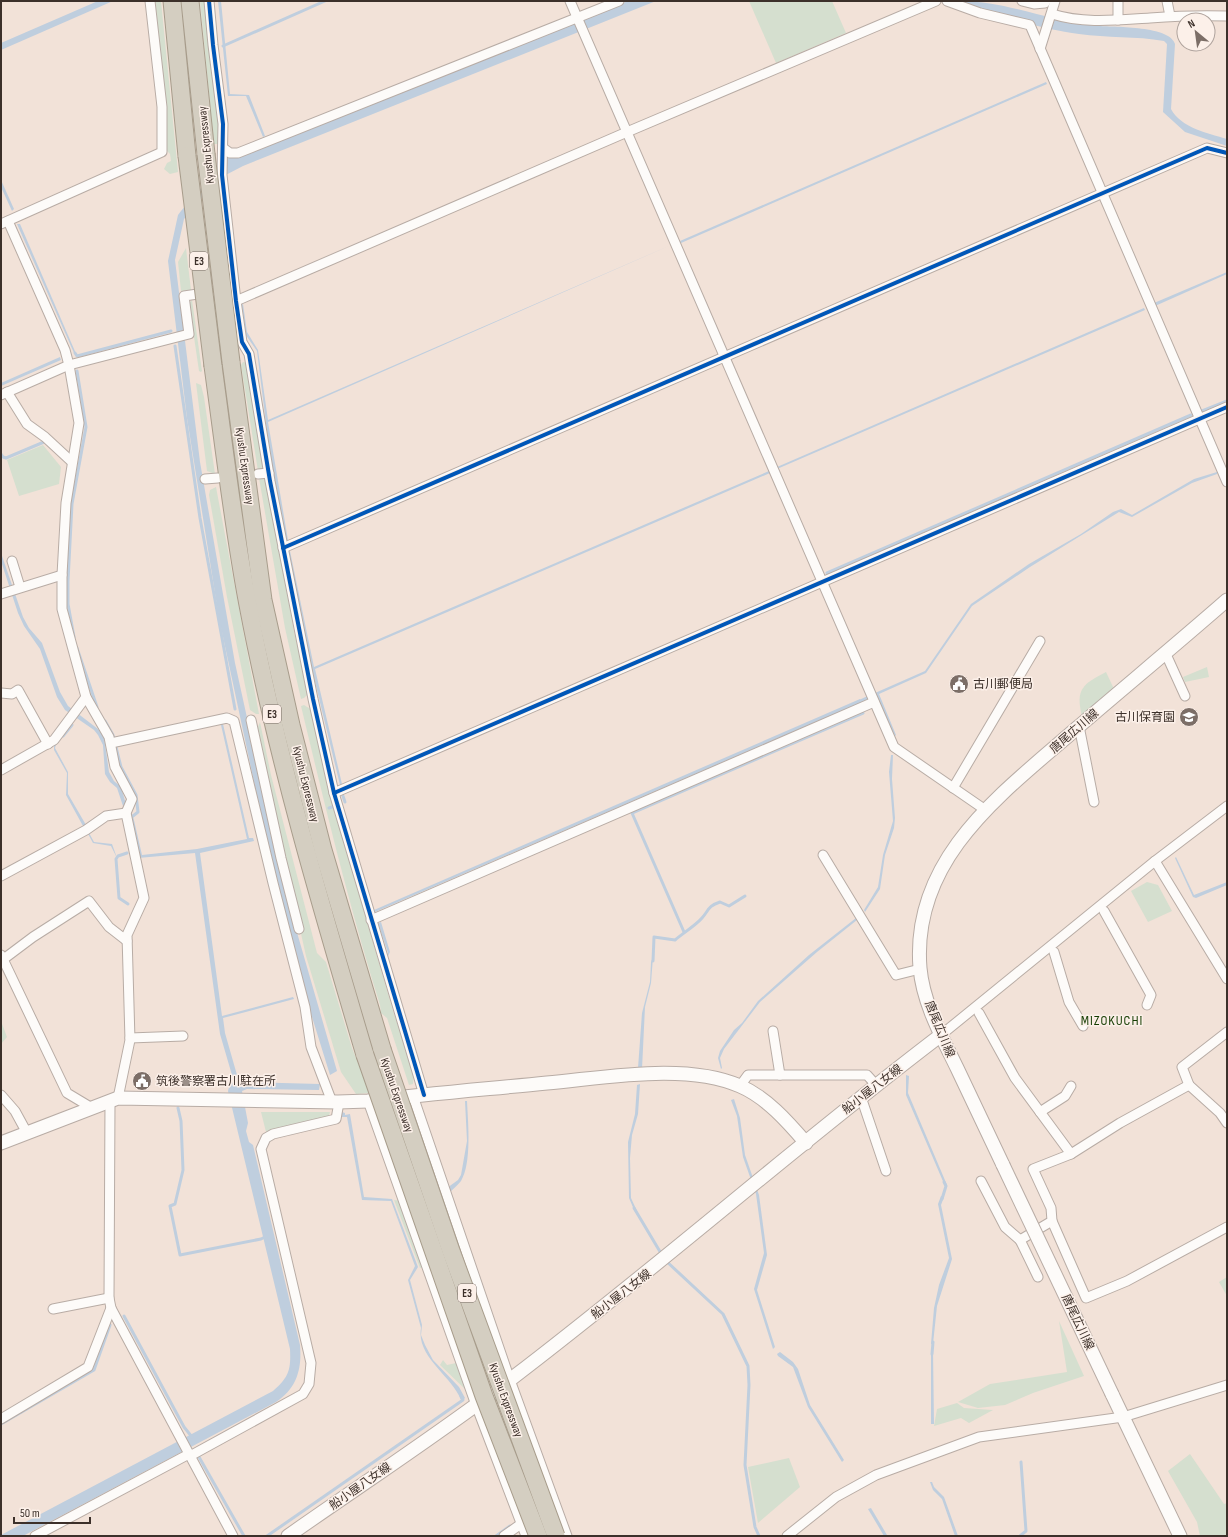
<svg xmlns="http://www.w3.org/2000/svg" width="1228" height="1537" font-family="'Sofia Sans Condensed','Noto Sans JP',sans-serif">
<rect width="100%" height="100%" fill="#f2e2d8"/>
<g fill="#d5dfcf">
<polygon points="155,1 161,1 178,172 170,174 164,169 167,163 171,161 170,154 166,150 167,113"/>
<polygon points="200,1 205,1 219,115 219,144 214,144"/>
<polygon points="749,1 832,1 846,33 776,63"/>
<polygon points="186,248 191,290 181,291 178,262"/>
<polygon points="192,300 202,371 201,372 199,371 189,303"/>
<polygon points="243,362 248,363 264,464 262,469 258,471 241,365"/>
<polygon points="196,383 201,385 204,397 215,474 207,471"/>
<polygon points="43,445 61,467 59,484 19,496 7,460"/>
<polygon points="264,477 266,478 294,632 309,693 304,698 301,699 285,628 259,478"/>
<polygon points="216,487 259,714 256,714 250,710 227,597 209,495 210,490"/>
<polygon points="1207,667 1209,677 1185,682 1183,677"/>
<path d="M1106 672 1114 689 1082 716C1075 689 1083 684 1106 672Z"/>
<path d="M304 705 312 710 328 788 393 1011 414 1072 413 1084 409 1085 387 1018 381 1013 380 1005C349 906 325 806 301 706Z"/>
<polygon points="260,722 271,775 317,953 326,962 352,1048 370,1093 356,1094 341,1072 306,956 256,732"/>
<polygon points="1147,882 1158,885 1172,911 1148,922 1131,891"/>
<polygon points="1,1021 7,1037 1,1044"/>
<polygon points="261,1112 330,1112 329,1116 266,1132"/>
<polygon points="394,1200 402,1201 425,1266 420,1268"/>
<polygon points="1227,1277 1227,1296 1219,1282"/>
<polygon points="1059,1321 1084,1376 1033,1393 1005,1405 978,1408 958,1402 990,1384 1067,1372"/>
<polygon points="443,1360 447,1365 456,1363 461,1368 466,1390 440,1365"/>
<polygon points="957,1403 964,1408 993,1410 969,1423 961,1418 934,1426 937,1409"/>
<polygon points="1190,1454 1224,1504 1227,1503 1227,1536 1200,1536 1197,1522 1168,1471"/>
<polygon points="789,1458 800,1487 758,1523 748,1467"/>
</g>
<g fill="#bfcede">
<polygon points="98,1 113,1 1,50 1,43"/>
<polygon points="218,1 221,1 230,94 249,95 265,136 263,137 246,96 228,96"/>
<polygon points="628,1 656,1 243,166 218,179 184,219 175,260 200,462 235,663 258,768 296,929 337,1071 330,1075 308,1004 273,871 219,618 187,418 168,261 178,215 181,211 227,158 254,151"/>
<path d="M961 1C1008 1 1052 23 1099 26 1116 27 1170 26 1175 44L1171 109C1181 128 1208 133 1227 139V146L1185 132 1163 112 1167 44 1164 41C1136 36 1107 38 1079 34 1044 30 993 14 961 1Z"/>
<polygon points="1046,82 1047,84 681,243 680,241"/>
<polygon points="1,180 14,209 12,211 1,187"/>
<polygon points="17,224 20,224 77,356 74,353"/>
<polygon points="671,245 268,422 288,540 286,540 272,472 257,351 245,334 241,305 243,304 247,332 258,350 268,420"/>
<polygon points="1227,272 1227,274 1155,306 1154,303"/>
<polygon points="1144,308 1145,310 777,469 777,467"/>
<polygon points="60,357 61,360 1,386 1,383"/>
<polygon points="769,471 770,473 315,669 342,784 340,785 300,620 288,552 290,551 314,667"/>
<polygon points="1217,472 1217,474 1192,483 1132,517 1119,512 1030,567 972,606 926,673 879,694 896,735 895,736 875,693 925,671 971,604 1029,564 1081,534 1113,512 1121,509 1132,515 1194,479"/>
<path d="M1 553 23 617 29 628 42 643 60 692 68 706 98 729 104 737 109 772 114 781 121 787 126 804 133 816 142 855 197 849 247 839 221 725 223 724 249 838H253L254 841 200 853 222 1016 293 997 294 999 223 1018 225 1033 239 1082 320 1084 319 1090 247 1089 242 1091 248 1123 246 1131 249 1142 253 1145 300 1345C302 1369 297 1388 276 1402L23 1536 1 1535 273 1391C289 1377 291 1370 290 1349L228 1091 230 1083 234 1082 220 1034 195 853 138 858 130 814 123 806 117 788 110 782 105 774 103 745 98 735 94 730 65 710 57 697 40 649 24 626 18 613 1 561Z"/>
<polygon points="860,699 862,702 375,912 374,910"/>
<polygon points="54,744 56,745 55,748 68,772 68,794 86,825 83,826 66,795 67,773 54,750"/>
<polygon points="891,755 893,755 892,779 895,818 894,828 885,855 880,889 865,912 864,910 878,887 883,855 893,821 889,772"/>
<polygon points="88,831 94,842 112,844 117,858 111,846 93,843 87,832"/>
<polygon points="1176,857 1194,895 1227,882 1227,885 1196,898 1193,897 1175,858"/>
<polygon points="856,918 857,920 817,952 760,1002 724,1049 720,1058 722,1068 721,1069 718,1058 720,1051 734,1030 742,1023 758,1001 809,955"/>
<polygon points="381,922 390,952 387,958 385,956 388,953 378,923"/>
<polygon points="653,957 651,983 645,1007 642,1069 638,1068 642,1013 650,982 651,962"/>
<polygon points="906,1075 909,1076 908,1093 947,1185 945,1186 906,1095"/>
<polygon points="640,1084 638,1114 632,1135 630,1158 631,1198 637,1211 635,1212 629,1198 628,1142 635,1114 637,1085"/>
<polygon points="734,1099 740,1118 745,1155 759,1195 767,1255 757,1290 775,1347 773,1349 754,1289 764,1253 756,1194 743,1157 737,1116 731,1100"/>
<path d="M465 1101H467C468 1122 472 1163 461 1181 458 1185 454 1188 450 1192L447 1188 458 1180 461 1175 467 1141Z"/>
<path d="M342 1112 345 1113V1115L350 1114 364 1197 392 1199 418 1267 410 1280 422 1325 421 1335 425 1345 433 1360 459 1387 465 1398 463 1400H461C452 1376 416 1357 421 1328L408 1280 415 1266 391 1201 362 1200 347 1117H342Z"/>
<polygon points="941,1196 944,1197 941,1205 952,1259 937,1306 933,1344 931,1344 934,1308 939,1285 949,1258 938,1204"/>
<polygon points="931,1351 933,1351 934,1424 931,1424"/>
<polygon points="780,1352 793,1362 798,1369 810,1405 844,1460 842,1462 808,1407 793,1367 778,1356 777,1354"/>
<polygon points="930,1482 932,1482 934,1487 944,1497 958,1536 955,1536 942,1499 933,1490"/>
<polygon points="871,1508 887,1535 887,1536 884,1536 868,1509"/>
</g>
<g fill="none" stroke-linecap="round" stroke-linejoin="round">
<g stroke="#bfcede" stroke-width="3">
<polyline points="223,46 325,1"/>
<polyline points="175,346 200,518 235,709"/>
<polyline points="75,353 77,356 171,331"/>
<polyline points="1202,411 1227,401"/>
<polyline points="1,454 3,457 6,458 44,442"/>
<polyline points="827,573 1191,415"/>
<polyline points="74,637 68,604 68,581 72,504 86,427 77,371"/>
<polyline points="77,648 97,707"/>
<polyline points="858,702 871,696"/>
<polyline points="105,721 113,735 121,767 136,795 138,812 133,816"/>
<polyline points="63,736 72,725"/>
<polyline points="343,796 345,802"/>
<polyline points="329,808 335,806"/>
<polyline points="127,853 118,856 116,859 119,898 128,904"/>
<polyline points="684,932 632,813 863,713"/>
<path d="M653 961 654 937 675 940C683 933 695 926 702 918 709 910 708 906 720 902L729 906 745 896"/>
<polyline points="178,1108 181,1121 183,1170 175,1204 170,1206 180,1255 261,1239 267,1236"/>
<polyline points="942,1199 946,1186 944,1182"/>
<polyline points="634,1208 662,1255"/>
<polyline points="665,1260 723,1314 748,1366 749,1385 745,1465 755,1527 759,1536"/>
<polyline points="124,1316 184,1427 192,1437"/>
<polyline points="932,1354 933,1342"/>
<polyline points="1,1424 94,1370 110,1325"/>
<polyline points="199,1457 244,1536"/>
<polyline points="267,1536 463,1400 461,1396"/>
<polyline points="496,1536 510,1526"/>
<polyline points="1020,1536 1026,1531 1021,1462"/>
</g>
<g stroke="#b8aca5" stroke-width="11">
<g id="street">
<polyline points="209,1 213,45 223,124 222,175 236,301 242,342 249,354 270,481 313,699 334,793 424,1095"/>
<polyline points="570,1 894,747 984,809"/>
<polyline points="947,1 980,13 1030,25 1227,482"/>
<polyline points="1022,1 1034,4 1045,3 1046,1"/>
<polyline points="1118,1 1118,20"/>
<polyline points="1167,1 1170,16"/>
<path d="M1052 14C1084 24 1117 20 1150 18 1176 16 1201 15 1227 16"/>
<polyline points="1040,49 1055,1"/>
<polyline points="223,148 230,153 238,153 619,1"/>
<polyline points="8,221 65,350 69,365 79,423 66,503 62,575 62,609 86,697 109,737 115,767 132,799 126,813 144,898 127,935 130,1040 118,1098"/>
<polyline points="1,224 162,152 162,107 150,1"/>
<polyline points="236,301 627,132 936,1"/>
<polyline points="7,392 27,424 45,437 72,462"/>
<polyline points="1,395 69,365 189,334 184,296 225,290"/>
<polyline points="258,474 269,473"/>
<polyline points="205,479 218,478"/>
<polyline points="283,548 1207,148 1227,153"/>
<polyline points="12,561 20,587"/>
<polyline points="1,594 62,575"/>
<polyline points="1165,652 1185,696"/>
<polyline points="1,693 12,694 18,690 48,744"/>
<polyline points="251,720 281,858 299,929"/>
<polyline points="1079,726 1094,802"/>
<polyline points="111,743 227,718 234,721 273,883 305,1007 311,1047 332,1102"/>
<polyline points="1,770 54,740 86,697"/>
<polyline points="953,788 1040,641"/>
<polyline points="334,793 1227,407"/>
<polyline points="823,855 896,975 920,969"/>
<polyline points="1155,861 1227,979"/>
<polyline points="1,876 86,830 106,816 126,813"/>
<polyline points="1104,911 1151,995 1147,1005"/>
<polyline points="371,920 874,702"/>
<polyline points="1054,952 1069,1002 1083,1026"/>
<polyline points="1,955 67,1093 92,1108"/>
<polyline points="1,961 33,937 89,901 109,927 127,941"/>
<polyline points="979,1013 1015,1078 1071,1154"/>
<polyline points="773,1031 780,1075"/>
<polyline points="941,1035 1155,861 1227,806"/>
<polyline points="130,1038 183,1036"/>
<polyline points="1189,1085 1220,1113 1227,1123"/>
<polyline points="740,1086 748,1075 867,1075 876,1085"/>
<polyline points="1,1095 15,1111 27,1133"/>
<polyline points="413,1096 510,1380 567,1536"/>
<polyline points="861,1097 886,1171"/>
<polyline points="368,1101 476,1405 526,1536"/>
<polyline points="110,1103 109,1298 111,1308 233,1536"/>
<polyline points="1040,1112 1065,1096 1071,1086"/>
<polyline points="981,1181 1005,1227 1020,1240 1052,1221 1051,1208 1033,1169 1071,1154 1120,1123 1189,1085 1182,1067 1227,1032"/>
<polyline points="1052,1221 1086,1298 1127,1281 1227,1227"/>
<polyline points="1020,1240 1038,1277"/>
<polyline points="53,1309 109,1298"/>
<polyline points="1,1419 88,1367 111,1308"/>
<polyline points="190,1456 303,1394 309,1384 311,1363 261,1149 266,1138 273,1134 336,1119 338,1108"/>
<polyline points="35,1536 189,1454"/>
<polyline points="504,1536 521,1524"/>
<polyline points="787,1536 836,1497 876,1475 979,1437 1123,1417 1227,1385"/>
</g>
</g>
<g stroke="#b8aca5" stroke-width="15">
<g id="secondary">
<path d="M1 1143 118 1098 338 1102 368 1101C428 1094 487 1089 547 1083 604 1078 686 1062 740 1086 766 1097 788 1122 806 1143"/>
<path d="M1003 1165C988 1133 972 1100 957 1068 942 1037 923 1003 920 968 911 857 1004 792 1077 728 1127 685 1178 643 1227 600"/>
<polyline points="1112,1394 1180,1536"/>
<path d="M288 1536C362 1484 439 1434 511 1379 657 1268 795 1146 941 1035"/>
</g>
</g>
<g stroke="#a79c8b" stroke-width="19">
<g id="highway">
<polyline points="172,1 187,156"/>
<polyline points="190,1 206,154"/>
<polyline points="231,362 263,600 291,725 323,850 382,1049"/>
<path d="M213 366C224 446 233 526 248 605 277 758 321 906 365 1055"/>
</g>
</g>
<use href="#street" stroke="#fdfbf9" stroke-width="9"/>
<use href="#secondary" stroke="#fdfbf9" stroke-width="13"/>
<use href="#highway" stroke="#d4cec1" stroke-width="17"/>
<g stroke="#b8aca5" stroke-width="15" stroke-linecap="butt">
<polyline id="secondary-bridge" points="1003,1165 1112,1394"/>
</g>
<g stroke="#a79c8b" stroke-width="19" stroke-linecap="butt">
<g id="highway-bridge">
<polyline points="206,154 231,362"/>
<polyline points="187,156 213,366"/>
<polyline points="382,1049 451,1251 556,1536"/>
<polyline points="365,1055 484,1396 538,1536"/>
</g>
</g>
<use href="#secondary-bridge" stroke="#fdfbf9" stroke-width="13"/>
<use href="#highway-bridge" stroke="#d4cec1" stroke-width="17"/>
<g stroke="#fcf0e9" stroke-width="6">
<g id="cycleway">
<polyline points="209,1 213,45 223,124 222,175 236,301 242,342 249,354 270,481 313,699 334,793 424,1095"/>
<polyline points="283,548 1207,148 1227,153"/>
<polyline points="334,793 1227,407"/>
</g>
</g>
<use href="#cycleway" stroke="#0057b8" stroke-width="4"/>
</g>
<defs>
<g id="civic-disc" transform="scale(1)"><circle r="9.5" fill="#7c6e67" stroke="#fcf0e9"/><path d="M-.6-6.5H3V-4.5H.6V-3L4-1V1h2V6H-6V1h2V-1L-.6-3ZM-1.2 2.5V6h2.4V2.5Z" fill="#fff"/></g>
<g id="school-disc" transform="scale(1)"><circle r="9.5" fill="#7c6e67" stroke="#fcf0e9"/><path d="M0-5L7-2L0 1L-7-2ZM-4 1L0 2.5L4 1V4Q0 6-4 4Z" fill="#fff"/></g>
</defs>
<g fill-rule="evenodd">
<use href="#civic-disc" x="959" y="684"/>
<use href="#school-disc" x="1189" y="717"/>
<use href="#civic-disc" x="142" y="1081"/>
</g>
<g text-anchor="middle" stroke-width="3" stroke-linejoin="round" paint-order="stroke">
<g fill="#fcf0e9" stroke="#766a63" stroke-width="1">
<rect x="190" y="252" width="18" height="18" rx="3"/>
<rect x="263" y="705" width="18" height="18" rx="3"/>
<rect x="458" y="1284" width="18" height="18" rx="3"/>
</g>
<g font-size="11" font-weight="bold" fill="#3c302a">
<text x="199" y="265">E3</text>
<text x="272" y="718">E3</text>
<text x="467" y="1297">E3</text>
</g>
<g font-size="12" fill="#3c302a" stroke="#fcf0e9">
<text transform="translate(206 145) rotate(-96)" y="4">Kyushu Expressway</text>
<text transform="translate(245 466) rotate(82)" y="4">Kyushu Expressway</text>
<text transform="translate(1074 731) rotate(-41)" y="4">唐尾広川線</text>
<text transform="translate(306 784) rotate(76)" y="4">Kyushu Expressway</text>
<text transform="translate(940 1029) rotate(68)" y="4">唐尾広川線</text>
<text transform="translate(872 1089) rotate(-38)" y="4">船小屋八女線</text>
<text transform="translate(397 1095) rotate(71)" y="4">Kyushu Expressway</text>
<text transform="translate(621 1294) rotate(-38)" y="4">船小屋八女線</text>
<text transform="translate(1078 1322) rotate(65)" y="4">唐尾広川線</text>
<text transform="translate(506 1400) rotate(70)" y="4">Kyushu Expressway</text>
<text transform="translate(360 1486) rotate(-35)" y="4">船小屋八女線</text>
</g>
<g font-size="12" fill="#3c302a" stroke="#fcf0e9" text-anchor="start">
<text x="973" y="688">古川郵便局</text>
<text x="1175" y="721" text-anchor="end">古川保育園</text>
<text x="156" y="1085">筑後警察署古川駐在所</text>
</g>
<g font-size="14" letter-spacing="1" fill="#143c00" stroke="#fcf0e9">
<text x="1112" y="1025">MIZOKUCHI</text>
</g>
</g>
<rect width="1228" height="1537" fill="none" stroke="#3c302a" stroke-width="4"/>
<g transform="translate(1196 32) rotate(331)"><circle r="19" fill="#fcf0e9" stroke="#afa39d"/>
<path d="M0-3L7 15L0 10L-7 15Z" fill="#7c6e67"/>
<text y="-6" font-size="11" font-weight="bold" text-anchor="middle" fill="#3c302a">N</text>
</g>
<path d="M14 1517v6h76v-6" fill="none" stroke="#3c302a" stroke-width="2"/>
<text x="20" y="1517" font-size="12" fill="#3c302a" stroke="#fcf0e9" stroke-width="3" paint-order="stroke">50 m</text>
</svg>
